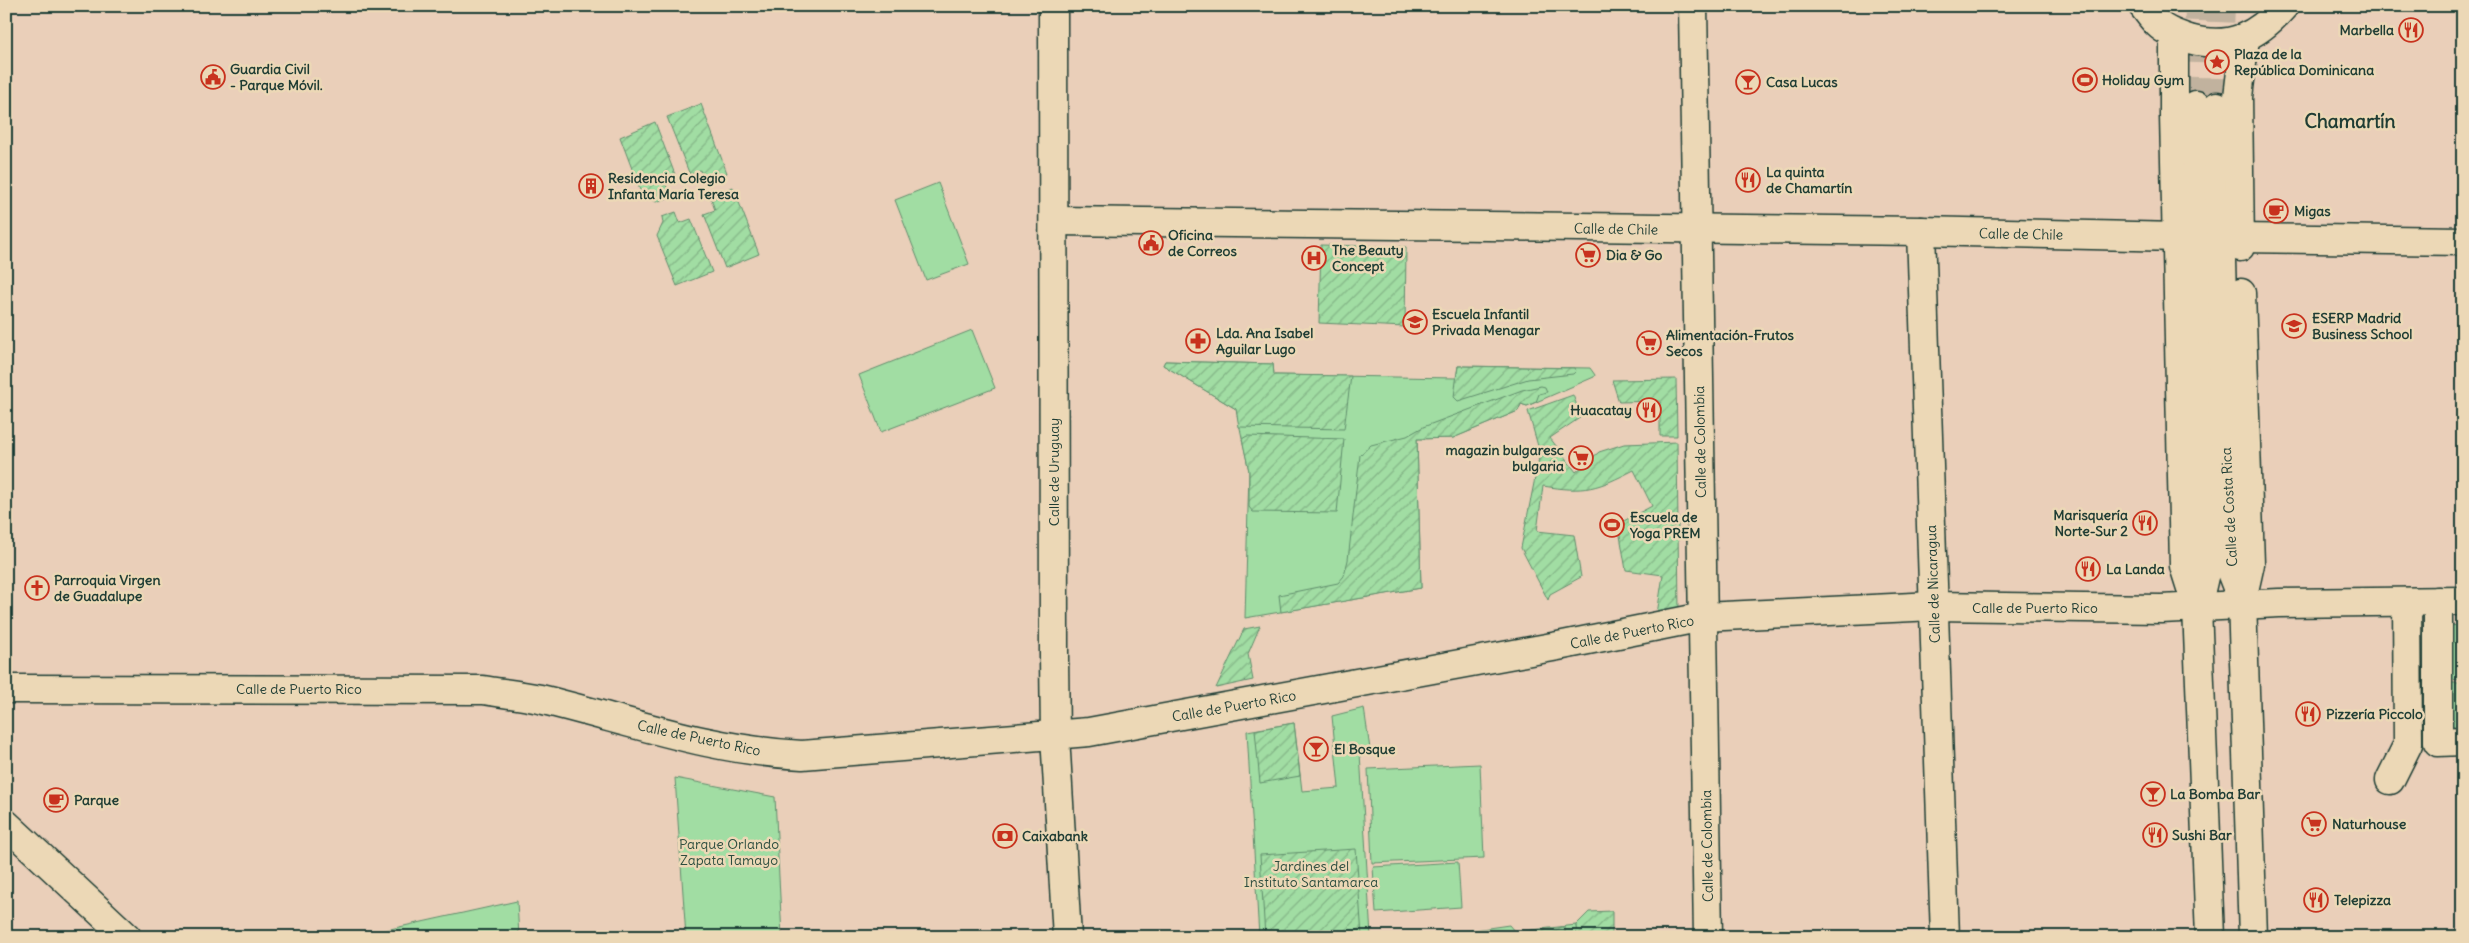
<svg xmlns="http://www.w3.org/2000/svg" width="2469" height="943" font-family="Delius,sans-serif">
<defs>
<pattern id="garden-furrows" width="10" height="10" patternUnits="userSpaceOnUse" patternTransform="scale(1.25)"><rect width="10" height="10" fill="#a1dda3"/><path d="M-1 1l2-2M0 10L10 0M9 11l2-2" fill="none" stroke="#83b486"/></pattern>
</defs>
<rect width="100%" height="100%" fill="#eacfb9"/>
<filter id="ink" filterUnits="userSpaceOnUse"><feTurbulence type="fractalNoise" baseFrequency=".02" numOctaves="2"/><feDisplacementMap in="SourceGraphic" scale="10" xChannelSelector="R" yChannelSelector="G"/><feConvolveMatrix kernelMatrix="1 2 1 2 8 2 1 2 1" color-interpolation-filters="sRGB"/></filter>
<g filter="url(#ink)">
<g fill="#a1dda3" stroke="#608d6c">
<polygon points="938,183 969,264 926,280 895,200"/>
<polygon points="972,330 995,388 881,432 859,375"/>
<polygon points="1165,361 1273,364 1274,375 1456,378 1458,366 1590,368 1595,375 1594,377 1527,406 1521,404 1518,411 1453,438 1417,439 1421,588 1245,618 1249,471 1236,409 1163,365"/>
<polygon points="2463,625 2463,679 2447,680 2446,626"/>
<polygon points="2447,683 2463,683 2463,737 2448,737"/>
<polygon points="1364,708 1370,749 1360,753 1371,937 1259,937 1247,731 1294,723 1302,791 1339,788 1332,716"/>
<polygon points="1480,764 1484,858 1372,863 1368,769"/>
<polygon points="675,778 775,797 782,937 686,937"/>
<polygon points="1458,862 1461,907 1376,913 1373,867"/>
<polygon points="517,901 519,937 354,937"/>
<polygon points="1509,925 1515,932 1576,925 1577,937 1426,937"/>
</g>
<g fill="url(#garden-furrows)" stroke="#608d6c">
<polygon points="701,104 727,173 705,182 700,170 690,175 667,117"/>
<polygon points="655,122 677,180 666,184 670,197 656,202 640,190 620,137"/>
<polygon points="733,187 759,254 725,268 704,214 715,210 710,196"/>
<polygon points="676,212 680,223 691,219 712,272 677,286 657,236 663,223 662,217"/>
<polygon points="1321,245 1406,247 1405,327 1319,323"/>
<polygon points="1165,361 1273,364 1274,375 1351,376 1344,429 1239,427 1236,409 1163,365"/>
<polygon points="1458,366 1574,368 1576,371 1573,374 1528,379 1458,401 1454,397"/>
<polygon points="1676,379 1677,436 1660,436 1660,401 1619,402 1612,380"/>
<polygon points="1541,386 1545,387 1547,392 1539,394 1536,402 1527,406 1521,404 1518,411 1453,438 1417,439 1421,588 1281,612 1279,595 1338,583 1344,576 1348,560 1360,455 1371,445 1407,436 1423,427 1522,390"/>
<path d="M1573 395 1581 417 1550 438 1576 472 1599 452 1624 444 1677 442 1679 612 1657 614 1663 575 1626 570 1618 524 1652 506 1634 470C1597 489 1585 493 1543 486L1537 531 1574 535 1581 577 1550 594 1548 600 1521 548 1540 453 1528 411Z"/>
<polygon points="1247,436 1344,439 1337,513 1253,512 1249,507 1249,471 1242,439"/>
<polygon points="1260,626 1248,654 1253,680 1216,688 1244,629"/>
<polygon points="1294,723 1300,776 1260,783 1255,730"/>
<polygon points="1356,849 1362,937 1265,937 1260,855"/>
<polygon points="1612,911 1612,937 1577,937 1576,925 1589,912"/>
<polygon points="1565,927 1565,937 1506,937 1506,933"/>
</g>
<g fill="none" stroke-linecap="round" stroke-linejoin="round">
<g stroke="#c1b29e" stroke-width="28" stroke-dasharray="28 14" stroke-linecap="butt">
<polyline points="2196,105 2199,6"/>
<polyline points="2217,106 2221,6"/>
</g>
<g stroke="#1f3d34" stroke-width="31">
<g id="minor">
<polyline points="1053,6 1054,657 1055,736 1067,937"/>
<polyline points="1693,6 1708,937"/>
<polyline points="1054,221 1921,231 2178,237"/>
<polyline points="1921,231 1945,937"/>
<polyline points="2239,238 2463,241"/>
<polyline points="2438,601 2438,742 2463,741"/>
<path d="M6 689 483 690C502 693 522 695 540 699 627 720 711 751 802 755L1089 732 1558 646 1703 617 1934 606 2161 609 2279 603 2463 601"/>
<polyline points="2390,780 2408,744 2407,602"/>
<polyline points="6,824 127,937"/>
</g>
</g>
<g stroke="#1f3d34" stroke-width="31">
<g id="major">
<path d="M2143 6C2148 12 2152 19 2158 24 2166 32 2178 35 2189 39 2230 50 2257 37 2284 6"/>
<polyline points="2174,34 2174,115 2184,566 2197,607"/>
<polyline points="2196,105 2206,568 2197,607 2210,937"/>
<polyline points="2217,106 2229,567 2242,600 2253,937"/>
<polyline points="2240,247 2238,97 2245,38"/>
<polyline points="2241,293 2250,564 2242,600"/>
</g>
</g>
<use href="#minor" stroke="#ecd8b6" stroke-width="28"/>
<use href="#major" stroke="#ecd8b6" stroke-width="28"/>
</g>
</g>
<defs>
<g id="restaurant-ring" transform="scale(1.25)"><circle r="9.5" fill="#ecd8b6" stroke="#c8321e" stroke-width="1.5"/><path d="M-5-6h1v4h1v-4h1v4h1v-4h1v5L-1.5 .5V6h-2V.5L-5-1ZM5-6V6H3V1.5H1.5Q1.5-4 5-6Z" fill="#c8321e"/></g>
<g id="sight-ring" transform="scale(1.25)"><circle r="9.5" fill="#ecd8b6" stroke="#c8321e" stroke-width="1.5"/><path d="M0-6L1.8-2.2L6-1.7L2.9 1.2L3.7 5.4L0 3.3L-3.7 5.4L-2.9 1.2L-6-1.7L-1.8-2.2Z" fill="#c8321e"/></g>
<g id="civic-ring" transform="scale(1.25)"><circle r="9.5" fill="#ecd8b6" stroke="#c8321e" stroke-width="1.5"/><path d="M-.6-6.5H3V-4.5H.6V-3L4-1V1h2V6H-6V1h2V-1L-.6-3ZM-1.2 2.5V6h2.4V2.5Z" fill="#c8321e"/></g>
<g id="stadium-ring" transform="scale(1.25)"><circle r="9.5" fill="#ecd8b6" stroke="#c8321e" stroke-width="1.5"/><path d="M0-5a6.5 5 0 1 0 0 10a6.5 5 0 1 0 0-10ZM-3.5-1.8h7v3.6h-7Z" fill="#c8321e"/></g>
<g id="bar-ring" transform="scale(1.25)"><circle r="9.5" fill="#ecd8b6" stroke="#c8321e" stroke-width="1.5"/><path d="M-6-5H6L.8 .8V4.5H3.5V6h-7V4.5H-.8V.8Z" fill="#c8321e"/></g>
<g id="building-ring" transform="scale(1.25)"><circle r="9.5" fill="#ecd8b6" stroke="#c8321e" stroke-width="1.5"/><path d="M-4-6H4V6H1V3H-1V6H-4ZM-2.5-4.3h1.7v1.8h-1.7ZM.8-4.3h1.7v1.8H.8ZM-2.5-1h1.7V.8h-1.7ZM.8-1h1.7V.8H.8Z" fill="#c8321e"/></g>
<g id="cafe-ring" transform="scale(1.25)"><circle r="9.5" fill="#ecd8b6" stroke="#c8321e" stroke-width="1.5"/><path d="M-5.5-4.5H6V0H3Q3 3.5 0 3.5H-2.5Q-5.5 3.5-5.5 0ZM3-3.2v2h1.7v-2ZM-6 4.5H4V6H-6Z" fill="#c8321e"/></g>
<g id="supermarket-ring" transform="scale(1.25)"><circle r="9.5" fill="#ecd8b6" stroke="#c8321e" stroke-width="1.5"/><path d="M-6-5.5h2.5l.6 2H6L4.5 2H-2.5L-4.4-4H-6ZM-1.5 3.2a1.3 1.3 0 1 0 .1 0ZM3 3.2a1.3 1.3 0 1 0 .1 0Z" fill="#c8321e"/></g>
<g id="hospital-ring" transform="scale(1.25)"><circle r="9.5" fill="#ecd8b6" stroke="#c8321e" stroke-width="1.5"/><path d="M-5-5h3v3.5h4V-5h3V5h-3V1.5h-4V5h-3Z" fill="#c8321e"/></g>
<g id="school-ring" transform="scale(1.25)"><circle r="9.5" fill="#ecd8b6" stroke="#c8321e" stroke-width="1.5"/><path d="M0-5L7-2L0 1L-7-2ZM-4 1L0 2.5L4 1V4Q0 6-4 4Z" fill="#c8321e"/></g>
<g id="pharmacy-ring" transform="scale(1.25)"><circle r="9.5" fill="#ecd8b6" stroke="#c8321e" stroke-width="1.5"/><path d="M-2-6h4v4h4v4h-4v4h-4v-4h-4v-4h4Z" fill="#c8321e"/></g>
<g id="church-ring" transform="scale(1.25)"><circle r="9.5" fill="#ecd8b6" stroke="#c8321e" stroke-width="1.5"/><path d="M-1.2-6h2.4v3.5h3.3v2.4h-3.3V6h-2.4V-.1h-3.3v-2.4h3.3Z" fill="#c8321e"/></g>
<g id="bank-ring" transform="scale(1.25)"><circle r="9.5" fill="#ecd8b6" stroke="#c8321e" stroke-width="1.5"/><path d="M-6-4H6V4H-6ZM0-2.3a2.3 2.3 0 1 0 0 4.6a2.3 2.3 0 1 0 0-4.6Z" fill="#c8321e"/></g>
</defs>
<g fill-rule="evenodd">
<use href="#restaurant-ring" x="2411" y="30"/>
<use href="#sight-ring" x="2217" y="62"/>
<use href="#civic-ring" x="213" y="77"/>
<use href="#stadium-ring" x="2085" y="80"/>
<use href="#bar-ring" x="1748" y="82"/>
<use href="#restaurant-ring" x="1748" y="180"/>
<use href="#building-ring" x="591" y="186"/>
<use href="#cafe-ring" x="2276" y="211"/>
<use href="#civic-ring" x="1151" y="243"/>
<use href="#supermarket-ring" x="1588" y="255"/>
<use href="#hospital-ring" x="1314" y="258"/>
<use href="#school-ring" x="1415" y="322"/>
<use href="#school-ring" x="2294" y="326"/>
<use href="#pharmacy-ring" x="1198" y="341"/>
<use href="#supermarket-ring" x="1649" y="343"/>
<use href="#restaurant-ring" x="1649" y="410"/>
<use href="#supermarket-ring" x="1581" y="458"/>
<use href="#restaurant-ring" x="2145" y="523"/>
<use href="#stadium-ring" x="1612" y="525"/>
<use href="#restaurant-ring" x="2088" y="569"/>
<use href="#church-ring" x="37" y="588"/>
<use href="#restaurant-ring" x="2308" y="714"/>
<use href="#bar-ring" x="1316" y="749"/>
<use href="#bar-ring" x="2153" y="794"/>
<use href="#cafe-ring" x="56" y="800"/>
<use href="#supermarket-ring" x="2314" y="824"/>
<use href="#restaurant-ring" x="2155" y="835"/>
<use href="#bank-ring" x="1005" y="836"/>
<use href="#restaurant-ring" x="2316" y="900"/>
</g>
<g text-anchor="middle" stroke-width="5" stroke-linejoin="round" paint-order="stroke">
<g font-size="14" font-weight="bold" fill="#1f3d34" stroke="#ecd8b6" text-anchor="start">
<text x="2394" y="35" text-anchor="end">Marbella</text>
<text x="2234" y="59">Plaza de la<tspan x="2234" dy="16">República Dominicana</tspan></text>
<text x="230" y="74">Guardia Civil<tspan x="230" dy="16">- Parque Móvil.</tspan></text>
<text x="2102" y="85">Holiday Gym</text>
<text x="1766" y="87">Casa Lucas</text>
<text x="1766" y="177">La quinta<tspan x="1766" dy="16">de Chamartín</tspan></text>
<text x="608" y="183">Residencia Colegio<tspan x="608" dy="16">Infanta María Teresa</tspan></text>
<text x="2294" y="216">Migas</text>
<text x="1168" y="240">Oficina<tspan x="1168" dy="16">de Correos</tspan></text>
<text x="1332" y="255">The Beauty<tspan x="1332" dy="16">Concept</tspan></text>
<text x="1606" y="260">Dia &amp; Go</text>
<text x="1432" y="319">Escuela Infantil<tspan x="1432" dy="16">Privada Menagar</tspan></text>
<text x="2312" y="323">ESERP Madrid<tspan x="2312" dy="16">Business School</tspan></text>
<text x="1216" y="338">Lda. Ana Isabel<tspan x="1216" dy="16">Aguilar Lugo</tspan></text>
<text x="1666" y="340">Alimentación-Frutos<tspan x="1666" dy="16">Secos</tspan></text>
<text x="1632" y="415" text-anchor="end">Huacatay</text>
<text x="1564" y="455" text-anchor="end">magazin bulgaresc<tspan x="1564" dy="16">bulgaria</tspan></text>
<text x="2128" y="520" text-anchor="end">Marisquería<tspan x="2128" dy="16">Norte-Sur 2</tspan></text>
<text x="1630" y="522">Escuela de<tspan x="1630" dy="16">Yoga PREM</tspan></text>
<text x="2106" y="574">La Landa</text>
<text x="54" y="585">Parroquia Virgen<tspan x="54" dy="16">de Guadalupe</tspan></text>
<text x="2326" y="719">Pizzería Piccolo</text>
<text x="1334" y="754">El Bosque</text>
<text x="2170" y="799">La Bomba Bar</text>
<text x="74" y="805">Parque</text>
<text x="2332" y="829">Naturhouse</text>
<text x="2172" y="840">Sushi Bar</text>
<text x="1022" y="841">Caixabank</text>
<text x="2334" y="905">Telepizza</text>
</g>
<g font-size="14" fill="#1f3d34" stroke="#ecd8b6">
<text transform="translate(1616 229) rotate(1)" y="5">Calle de Chile</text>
<text transform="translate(2021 234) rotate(1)" y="5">Calle de Chile</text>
<text transform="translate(1700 442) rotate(-91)" y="5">Calle de Colombia</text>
<text transform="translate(1054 472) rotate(-90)" y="5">Calle de Uruguay</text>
<text transform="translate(2229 507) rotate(-93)" y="5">Calle de Costa Rica</text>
<text transform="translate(1933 584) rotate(-92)" y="5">Calle de Nicaragua</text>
<text x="2035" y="613">Calle de Puerto Rico</text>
<text transform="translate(1632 632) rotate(-11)" y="5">Calle de Puerto Rico</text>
<text x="299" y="694">Calle de Puerto Rico</text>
<text transform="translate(1234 706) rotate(-10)" y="5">Calle de Puerto Rico</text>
<text transform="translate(699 738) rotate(12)" y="5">Calle de Puerto Rico</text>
<text transform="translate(1707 846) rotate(-91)" y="5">Calle de Colombia</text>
</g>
<g font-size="14" fill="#2c4d3f" stroke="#ecd8b6">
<text x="729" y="849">Parque Orlando<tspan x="729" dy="16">Zapata Tamayo</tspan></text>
<text x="1311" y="871">Jardines del<tspan x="1311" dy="16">Instituto Santamarca</tspan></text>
</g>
<g font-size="19" font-weight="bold" fill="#1f3d34" stroke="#ecd8b6">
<text x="2350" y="128">Chamartín</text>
</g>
</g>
<rect width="2469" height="943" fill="none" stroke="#ecd8b6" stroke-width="25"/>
<rect x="12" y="12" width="2444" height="918" fill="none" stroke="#1f3d34" stroke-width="2" filter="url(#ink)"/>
</svg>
